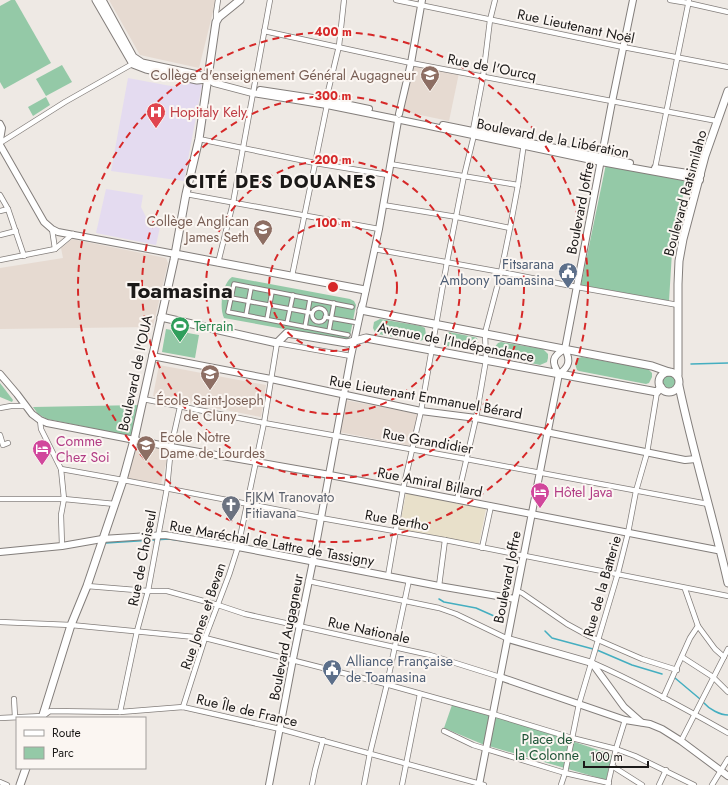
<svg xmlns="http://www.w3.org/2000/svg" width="728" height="785" font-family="Jost,sans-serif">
<rect width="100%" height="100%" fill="#eee9e4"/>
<polygon fill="#e8e0ca" points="406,493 486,509 479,544 399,529"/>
<g fill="#e6dad1">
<polygon points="109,0 216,0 199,68 140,55"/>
<polygon points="410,63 459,73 449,121 401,111"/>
<polygon points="72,239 166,258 168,263 153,327 0,329 0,268 63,258 61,248"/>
<polygon points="159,365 266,385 261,417 153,396"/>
<polygon points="345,400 418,414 411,446 339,432"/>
<polygon points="133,443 170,448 161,484 121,477"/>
</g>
<g fill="#e4dbf0">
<polygon points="128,78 176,87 190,80 202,85 184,181 111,171"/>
<polygon points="106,189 143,195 141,207 149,223 160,227 156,245 96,233"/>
</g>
<g fill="#94c9a7">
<polygon points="11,0 15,0 51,63 4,89 0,82 0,6"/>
<polygon points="62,65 72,82 46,96 36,79"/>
<polygon points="46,97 50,105 33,116 28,107"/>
<polygon points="606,164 686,180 672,252 669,301 581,285"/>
<path d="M232 277 350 299 354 301 356 305 350 336 348 339 344 340 224 318C219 307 222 284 232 277Z"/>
<path d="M380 319 421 326 425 328 426 335C424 340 422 341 417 341L378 334 375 332 373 328 374 322Z"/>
<polygon points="166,329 199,335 195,358 162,352"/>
<polygon points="449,332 474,337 477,338 479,345 475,350 471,351 447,346 444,344 443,338 446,334"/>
<polygon points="501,342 543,349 548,354 548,358 547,362 540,365 498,356 495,354 494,348 498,343"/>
<polygon points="582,357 648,369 652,373 652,377 649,383 646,384 579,371 577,370 575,364 578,358"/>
<circle cx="669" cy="381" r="7"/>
<polygon points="0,383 13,400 12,402 0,397"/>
<polygon points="141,405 131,436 47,419 38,414 33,407"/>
<polygon points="452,705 555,734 566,739 610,754 612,756 606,780 482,744 444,728"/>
</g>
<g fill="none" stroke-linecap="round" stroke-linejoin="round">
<g stroke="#44aec0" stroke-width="1.5">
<polyline points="691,364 728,363"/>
<polyline points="106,543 169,539 191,542"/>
<polyline points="439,599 444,602 476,608 494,616"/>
<polyline points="545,631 552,638 593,649"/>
<polyline points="597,650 632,665 662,674"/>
<polyline points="675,678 700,699"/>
<path d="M704 703C709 709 720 715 728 715"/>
</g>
<g stroke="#837e7b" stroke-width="5.5">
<g id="pedestrian">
<polyline points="220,296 312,313"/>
<circle cx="319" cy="315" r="7"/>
<polyline points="246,315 251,288"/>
<polyline points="325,317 359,323"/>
<polyline points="267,319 272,292"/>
<polyline points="287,323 293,295"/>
<polyline points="305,327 310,299"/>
<polyline points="329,331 334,303"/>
<polyline points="348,335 228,312 234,284 352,307"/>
</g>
</g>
<g stroke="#837e7b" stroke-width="6">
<g id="minor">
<polyline points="396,0 623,47 728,67"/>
<polyline points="670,0 688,3 728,12"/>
<polyline points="216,22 216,13 218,0"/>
<polyline points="264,31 411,63 717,121"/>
<polyline points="199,139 315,163 388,175"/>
<polyline points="0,143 65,102 134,63"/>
<polyline points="390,164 518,185"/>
<polyline points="655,168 689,0"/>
<polyline points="186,194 379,229"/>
<polyline points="0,195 8,209 24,256"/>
<polyline points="383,205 457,217 510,228"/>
<polyline points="0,211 8,209"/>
<polyline points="52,229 55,249"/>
<polyline points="0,235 16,231"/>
<polyline points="374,249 501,272 577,287 678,305"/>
<polyline points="0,260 55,249 73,234"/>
<polyline points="218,263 233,203 270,0"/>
<polyline points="292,276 327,105 326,100 339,46 344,0"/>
<polyline points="143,399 264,423 466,459 708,504"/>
<polyline points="0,408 11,406 26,406"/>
<polyline points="40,420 41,429 61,469 64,499 61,515 62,546"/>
<polyline points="0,435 3,445 8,443"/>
<polyline points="61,469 123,480 321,518 445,540 728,596"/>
<polyline points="0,499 64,499 115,504"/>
<polyline points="457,500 476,418 486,360 485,333 501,272 510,228 518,185 524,143"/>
<polyline points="482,548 491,506"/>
<polyline points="388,576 403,489 421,411 447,262 464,176 474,135 473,130 483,77 490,20 495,0"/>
<polyline points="308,581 439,608 456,614 508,639"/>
<polyline points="87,586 148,591 167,591 218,605 245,614 430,655 500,677"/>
<polyline points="439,586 445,540"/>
<polyline points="685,589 698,626 715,649 724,657"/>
<polyline points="517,591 522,593 567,624 589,636 642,659 677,670"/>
<polyline points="0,622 71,625 205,638 382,683 493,714 572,738 616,749 635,756 694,785"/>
<polyline points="682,657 713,677 728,692"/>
<path d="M593 663C639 683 684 708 728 733"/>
<polyline points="663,698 690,638 698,626"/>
<polyline points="14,699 15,717"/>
<polyline points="183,707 205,638 229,575 238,547 264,423 277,343 351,356"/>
<polyline points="120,712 137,631 148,591 167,488 171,447 180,407"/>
<polyline points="0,718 43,716 50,711 120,712 183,707 280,729 484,785"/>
<polyline points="444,731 473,745 565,773 609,783"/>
<polyline points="681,741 728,649"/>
<polyline points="612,766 642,785"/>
<polyline points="0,782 7,785"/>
<polyline points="608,784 616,749 625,720"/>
<polyline points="312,785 315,770 323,740"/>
<polyline points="364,785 370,753 387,684 409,580"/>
<polyline points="402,785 420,694"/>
<polyline points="561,785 565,773 579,704 618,573 628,533 636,491 647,453 657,392"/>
<polyline points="659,785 666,770"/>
<polyline points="712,785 728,759"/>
</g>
</g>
<g stroke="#837e7b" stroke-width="8">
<g id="tertiary">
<polyline points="208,79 214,83 252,93 327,105 396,119"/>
<polyline points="260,90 326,100 369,109"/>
<polyline points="399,114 411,63 422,0"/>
<polyline points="401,120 601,162 700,180"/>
<polyline points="0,124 2,128 0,140"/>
<polyline points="443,125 630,163"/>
<polyline points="0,145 44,222 52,229 58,232 175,254"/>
<polyline points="655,168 701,175"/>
<polyline points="362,308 379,229 398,121"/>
<polyline points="565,349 612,102 633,0"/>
<path d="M565 349C571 361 569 367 559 374 551 362 552 356 565 349Z"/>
<polyline points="152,356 271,379 421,411 476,418 685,460 696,459"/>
<polyline points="0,374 17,394 32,414 40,420 47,423 171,447 330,475 717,550 720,549"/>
<polyline points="0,552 62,546 102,539 165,535 238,547 439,586 515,599"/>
<polyline points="508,639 592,663 624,707 641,722"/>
<polyline points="500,677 625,720 650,724 662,729 681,741 728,776"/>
<polyline points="269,785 293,659 313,561 351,356 362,305"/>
<polyline points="479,785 559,374"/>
</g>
</g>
<g stroke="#837e7b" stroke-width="9">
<g id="secondary">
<polyline points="96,0 133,64 146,69 197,80 208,79"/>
<polyline points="102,0 133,57 142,63 198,75 208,79"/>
<polyline points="175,254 365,290"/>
<polyline points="361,310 652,366 669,372"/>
<polyline points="161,317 277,343 287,333 347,343 366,338 657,392 661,387"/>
<circle cx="669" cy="382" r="10"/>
<polyline points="678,375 678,284 679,261 683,239 705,156 728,91"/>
<path d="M679 386C693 452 713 517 728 583"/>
<polyline points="42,718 71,625 87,586 123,480 134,440 174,260 186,194 199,139 216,22 219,17 240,0"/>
<polyline points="20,785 26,768"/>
</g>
</g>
<use href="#pedestrian" stroke="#fff" stroke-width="3.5"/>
<use href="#minor" stroke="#fff" stroke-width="4.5"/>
<use href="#tertiary" stroke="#fff" stroke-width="6"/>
<use href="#secondary" stroke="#fff" stroke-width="7"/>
</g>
<g fill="none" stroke="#d62828" stroke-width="2" stroke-dasharray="7 5">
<circle cx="333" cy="287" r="64"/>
<circle cx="333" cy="287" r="127"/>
<circle cx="333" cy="287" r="191"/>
<circle cx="333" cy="287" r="255"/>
</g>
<defs>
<g id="school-pin" transform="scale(1)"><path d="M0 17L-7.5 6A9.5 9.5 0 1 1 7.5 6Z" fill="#8d6e63" stroke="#fbf6f2"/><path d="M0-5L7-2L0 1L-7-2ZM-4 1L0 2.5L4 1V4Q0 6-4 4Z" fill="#fff"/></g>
<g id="hospital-pin" transform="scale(1)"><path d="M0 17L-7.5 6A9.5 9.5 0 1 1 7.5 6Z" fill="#e0444e" stroke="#fbf6f2"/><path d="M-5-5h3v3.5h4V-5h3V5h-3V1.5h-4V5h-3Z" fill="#fff"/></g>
<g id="civic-pin" transform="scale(1)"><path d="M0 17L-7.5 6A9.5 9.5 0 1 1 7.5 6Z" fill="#5c6f8a" stroke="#fbf6f2"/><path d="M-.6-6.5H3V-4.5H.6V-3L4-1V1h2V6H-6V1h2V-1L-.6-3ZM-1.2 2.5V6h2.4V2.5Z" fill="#fff"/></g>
<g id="stadium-pin" transform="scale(1)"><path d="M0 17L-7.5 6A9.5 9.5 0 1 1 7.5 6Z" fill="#2e9e5b" stroke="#fbf6f2"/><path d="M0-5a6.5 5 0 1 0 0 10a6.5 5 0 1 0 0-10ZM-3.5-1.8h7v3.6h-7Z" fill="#fff"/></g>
<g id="hotel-pin" transform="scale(1)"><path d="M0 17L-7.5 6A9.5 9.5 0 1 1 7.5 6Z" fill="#d1479c" stroke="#fbf6f2"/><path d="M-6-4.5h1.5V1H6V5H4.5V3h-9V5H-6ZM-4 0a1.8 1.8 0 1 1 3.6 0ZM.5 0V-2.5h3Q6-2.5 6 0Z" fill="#fff"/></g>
<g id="church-pin" transform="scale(1)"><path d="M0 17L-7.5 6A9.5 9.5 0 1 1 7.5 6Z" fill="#6b7280" stroke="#fbf6f2"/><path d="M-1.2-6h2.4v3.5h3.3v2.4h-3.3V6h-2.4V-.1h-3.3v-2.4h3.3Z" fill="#fff"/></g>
</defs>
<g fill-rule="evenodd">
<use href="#school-pin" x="430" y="75"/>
<use href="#hospital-pin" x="156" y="112"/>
<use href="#school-pin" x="263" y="229"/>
<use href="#civic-pin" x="568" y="272"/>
<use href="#stadium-pin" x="180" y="326"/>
<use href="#school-pin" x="210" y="374"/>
<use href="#school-pin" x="146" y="445"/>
<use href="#hotel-pin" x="42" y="449"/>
<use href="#hotel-pin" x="540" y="492"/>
<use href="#church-pin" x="231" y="505"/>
<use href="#civic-pin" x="332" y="669"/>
</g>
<g text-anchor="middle" stroke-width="4" stroke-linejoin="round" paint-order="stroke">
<g font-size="14" fill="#1b1918" stroke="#fbf6f2">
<text transform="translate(576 26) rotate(12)" y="5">Rue Lieutenant Noël</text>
<text transform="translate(492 67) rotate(11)" y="5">Rue de l'Ourcq</text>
<text transform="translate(553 138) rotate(11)" y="5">Boulevard de la Libération</text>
<text transform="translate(685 193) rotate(-75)" y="5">Boulevard Ratsimilaho</text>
<text transform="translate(580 208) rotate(-79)" y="5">Boulevard Joffre</text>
<text transform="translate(456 342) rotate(11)" y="5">Avenue de l'Indépendance</text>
<text transform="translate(135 373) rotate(-78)" y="5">Boulevard de l'OUA</text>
<text transform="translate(426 397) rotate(10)" y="5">Rue Lieutenant Emmanuel Bérard</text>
<text transform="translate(428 441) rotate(10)" y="5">Rue Grandidier</text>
<text transform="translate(430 482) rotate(11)" y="5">Rue Amiral Billard</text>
<text transform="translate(397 520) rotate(10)" y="5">Rue Bertho</text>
<text transform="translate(272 543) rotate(10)" y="5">Rue Maréchal de Lattre de Tassigny</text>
<text transform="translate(142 558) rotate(-79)" y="5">Rue de Choiseul</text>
<text transform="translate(507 577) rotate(-79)" y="5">Boulevard Joffre</text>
<text transform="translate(602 586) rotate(-74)" y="5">Rue de la Batterie</text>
<text transform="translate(203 616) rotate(-71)" y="5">Rue Jones et Bevan</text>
<text transform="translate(369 630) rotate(12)" y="5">Rue Nationale</text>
<text transform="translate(286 637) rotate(-79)" y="5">Boulevard Augagneur</text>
<text transform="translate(247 710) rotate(13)" y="5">Rue Île de France</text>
</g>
<g font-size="14" fill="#785e54" stroke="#fbf6f2" text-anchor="end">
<text x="416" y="80">Collège d'enseignement Général Augagneur</text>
<text x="249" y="226">Collège Anglican<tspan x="249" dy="16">James Seth</tspan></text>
<text x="210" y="405" text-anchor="middle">École Saint-Joseph<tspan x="210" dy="16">de Cluny</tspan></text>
<text x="160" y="442" text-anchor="start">Ecole Notre<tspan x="160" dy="16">Dame de Lourdes</tspan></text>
</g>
<g font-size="14" fill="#be3a42" stroke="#fbf6f2" text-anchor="start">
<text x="170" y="117">Hopitaly Kely</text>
</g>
<g font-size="14" fill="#4e5e75" stroke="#fbf6f2" text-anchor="end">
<text x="554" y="269">Fitsarana<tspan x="554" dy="16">Ambony Toamasina</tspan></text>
<text x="346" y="666" text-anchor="start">Alliance Française<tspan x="346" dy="16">de Toamasina</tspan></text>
</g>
<g font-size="14" fill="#27864d" stroke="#fbf6f2" text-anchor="start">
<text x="194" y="331">Terrain</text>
</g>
<g font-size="14" fill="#b23c85" stroke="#fbf6f2" text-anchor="start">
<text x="56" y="446">Comme<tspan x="56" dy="16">Chez Soi</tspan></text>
<text x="554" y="497">Hôtel Java</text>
</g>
<g font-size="14" fill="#5b616d" stroke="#fbf6f2" text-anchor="start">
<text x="245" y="502">FJKM Tranovato<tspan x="245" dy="16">Fitiavana</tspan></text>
</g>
<g font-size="14" fill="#1c5234" stroke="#fbf6f2">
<text x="547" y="744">Place de<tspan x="547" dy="16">la Colonne</tspan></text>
</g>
<g font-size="18" font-weight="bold" letter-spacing="1" fill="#1b1918" stroke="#fbf6f2">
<text x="281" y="188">CITÉ DES DOUANES</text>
</g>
<g font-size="22" font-weight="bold" fill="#1b1918" stroke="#fbf6f2">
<text x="180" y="298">Toamasina</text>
</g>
</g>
<circle cx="333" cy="287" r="6" fill="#d62828" stroke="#fbf6f2" stroke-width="2"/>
<g font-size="12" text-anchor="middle" font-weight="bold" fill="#d62828" stroke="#fbf6f2" stroke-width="4" stroke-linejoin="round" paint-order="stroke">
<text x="333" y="36">400 m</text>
<text x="333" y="100">300 m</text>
<text x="333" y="164">200 m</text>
<text x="333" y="227">100 m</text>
</g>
<rect x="16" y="717" width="130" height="52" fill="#fbf6f2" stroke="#a19e9b"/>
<rect x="24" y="730" width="20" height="6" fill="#ffffff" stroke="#a19e9b"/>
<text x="52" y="737" font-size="12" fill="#1b1918">Route</text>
<rect x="24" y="747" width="20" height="12" fill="#94c9a7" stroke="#a19e9b"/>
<text x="52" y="757" font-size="12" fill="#1b1918">Parc</text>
<path d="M584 761v6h64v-6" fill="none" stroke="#1b1918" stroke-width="2"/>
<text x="590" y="761" font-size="12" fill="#1b1918" stroke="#fbf6f2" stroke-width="3" paint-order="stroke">100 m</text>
</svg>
